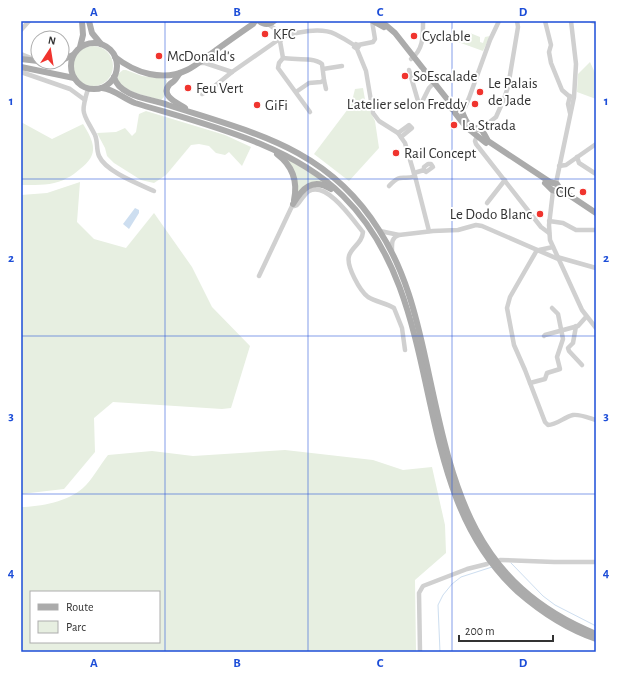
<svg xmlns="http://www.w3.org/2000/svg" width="617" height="673" font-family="'Alegreya Sans',sans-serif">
<rect width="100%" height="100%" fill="#fff"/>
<g fill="#e7efe1" fill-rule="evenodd">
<polygon points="470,33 480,37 480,42 483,43 485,37 490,36 483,51 447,38 448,36 466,43"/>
<circle cx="93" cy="66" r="20"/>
<polygon points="590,62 596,75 596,99 577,92 578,74"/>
<path d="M123 70H126L142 76 166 79 167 81 164 97 161 100C149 96 113 91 118 74Z"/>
<polygon points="363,88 367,111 370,111 375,121 379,148 349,181 314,154 351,105 355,89"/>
<polygon points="146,111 225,135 251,147 242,166 229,152 225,155 216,153 209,146 199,144 191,145 166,175 154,183 141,180 114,163 107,156 105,148 97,133 116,132 125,128 132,136 136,132 139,114"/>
<path d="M21 122 52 139 83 124C94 142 100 154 80 169 76 172 72 176 67 178 54 186 36 185 21 185Z"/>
<polygon points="288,159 327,184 321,183 297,194"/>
<polygon points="80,182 77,222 94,239 126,248 154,213 192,267 212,307 250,346 231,408 222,409 113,402 94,418 95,452 64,489 21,494 21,195 47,193"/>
<path d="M285 450 373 460 403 470 432 467 445 525 446 553 415 580 416 652H21V507C40 507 69 501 83 488 92 480 100 465 108 455L152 451 193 456ZM31 592H159V642H31Z"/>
</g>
<polygon fill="#cddef0" points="135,208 139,210 139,213 129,229 123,224"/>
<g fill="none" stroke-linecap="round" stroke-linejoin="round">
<g stroke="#cddef0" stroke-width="1">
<polyline points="511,563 543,596 555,605 596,626"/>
<polyline points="440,652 438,605 443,595 452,584 461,577 492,567"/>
</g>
<g stroke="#d0d0d0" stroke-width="4.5">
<polyline points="545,21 551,45 549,52 551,63 562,90 570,97"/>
<polyline points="592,21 596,22"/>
<polyline points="268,24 275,29 279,36"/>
<polyline points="21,30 29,21"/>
<path d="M282 37C296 32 321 27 335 34 341 37 348 41 354 45"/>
<polyline points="280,41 283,58 279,63 278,68 310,112"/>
<polyline points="358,45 373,42 375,39 372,21"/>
<polyline points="357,49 359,46 356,44 354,47 357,49 366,71 373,113 379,121 398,133 405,143 416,180 429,231"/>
<polyline points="21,54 31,58"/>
<path d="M283 58C295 60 313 57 322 64L324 80 321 82 309 83 296 92"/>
<path d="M411 59C424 49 423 35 423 21"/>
<polyline points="199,63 205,63 232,72"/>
<polyline points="323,69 342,66"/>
<polyline points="409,70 418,101 420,103 422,102 429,88 434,83"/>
<polyline points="21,72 70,89 85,100"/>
<polyline points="324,80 326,89"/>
<path d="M88 89C80 115 83 112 95 135 98 142 96 149 99 156 106 172 139 184 154 191"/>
<polyline points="202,94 211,89 232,72 278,40 279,36 282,37 281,40 278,40"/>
<polyline points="570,96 568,104 570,113"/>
<polyline points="462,110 465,107 469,98 490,40 499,21"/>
<polyline points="482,130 486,125 496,117 504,99 508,87 518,27 517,21"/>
<polyline points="398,133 409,125 412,128 401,137"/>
<polyline points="477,136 475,141 476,144 541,227 549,233"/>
<polyline points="577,157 579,163 596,174"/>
<polyline points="559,166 566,165 596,144"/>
<polyline points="414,173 424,170 426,172 433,167 431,164 428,164 424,167 424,170"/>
<polyline points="556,183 574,97 576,64 571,21"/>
<path d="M389 186C402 172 402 181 415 176"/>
<polyline points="553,191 549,225 550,240 582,310 596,328"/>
<polyline points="487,203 505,180"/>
<polyline points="549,221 563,223 576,230 596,230"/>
<polyline points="380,231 399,235 433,231 458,230 476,225 482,226 558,259"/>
<path d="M537 250 510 297 507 308 514 345 525 370 545 422 548 425C557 425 564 417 573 415 580 414 589 418 596 420"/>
<polyline points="539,250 553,247"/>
<path d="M392 251C392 243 391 238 399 235"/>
<polyline points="557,257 596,268"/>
<path d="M259 276 293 204 294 206 297 205C301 201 304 194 309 191 327 181 353 220 363 232 362 244 352 246 349 256 346 266 360 291 368 297 376 302 386 303 394 308L402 328 405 350"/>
<polyline points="576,326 573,343 568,348 569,351 582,365"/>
<polyline points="544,336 545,335 578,326 586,317"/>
<polyline points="530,383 545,379 547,373 560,369 557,357 563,339 558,314 552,308"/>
<polyline points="500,560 554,562 596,562"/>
<polyline points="420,652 419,593 423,586 467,569 487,564"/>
</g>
<g stroke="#ababab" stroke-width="6">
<polyline points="89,21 92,33 101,44"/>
<path d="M259 21C264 25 269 25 274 21"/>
<polyline points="373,21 384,27"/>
<path d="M381 21 395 33 451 104 457 108 461 109C467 123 466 126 482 130L488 141 550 182 557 184 560 189 596 213"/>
<circle cx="94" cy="66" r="23"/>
<polyline points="80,47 83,35 82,21"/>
<path d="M115 57C135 73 163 82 187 70 197 65 206 57 215 51 227 42 240 33 253 24L255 21"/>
<polyline points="21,59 38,61"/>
<polyline points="62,60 73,55"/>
<polyline points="21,67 74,78"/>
<path d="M180 73C178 75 177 78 174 81 173 82 171 83 169 85 160 96 178 103 185 108"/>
<path d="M114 77C119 97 152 99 168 105 254 133 328 148 379 230 405 270 416 315 426 361 452 481 468 582 596 634"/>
<path d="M102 88C114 89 124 99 135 103 204 124 291 144 343 196 452 304 403 487 518 592 541 612 567 629 596 639"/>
<polyline points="449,107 455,111 455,113 466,127 486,143"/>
<path d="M277 154C293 166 298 181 294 200"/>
<polyline points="545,183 552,190 556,191"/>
<path d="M293 204C302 189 312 177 331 189"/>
</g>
</g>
<path fill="none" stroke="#1d4ed8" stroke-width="1" stroke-opacity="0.55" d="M165 21V652M308 21V652M452 21V652M21 179H596M21 336H596M21 494H596"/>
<g fill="#f0342e" stroke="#fff" stroke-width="1.5">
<circle cx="265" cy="34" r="4"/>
<circle cx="414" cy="36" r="4"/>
<circle cx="159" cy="56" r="4"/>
<circle cx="405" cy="76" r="4"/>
<circle cx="188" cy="88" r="4"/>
<circle cx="480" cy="92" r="4"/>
<circle cx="475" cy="104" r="4"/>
<circle cx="257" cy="105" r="4"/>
<circle cx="454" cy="125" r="4"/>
<circle cx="396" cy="153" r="4"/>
<circle cx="583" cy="192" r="4"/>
<circle cx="540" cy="214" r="4"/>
</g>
<g text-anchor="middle" stroke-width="4" stroke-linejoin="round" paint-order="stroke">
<g font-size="15" fill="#333" stroke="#fff" text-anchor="start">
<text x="273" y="39">KFC</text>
<text x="422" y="41">Cyclable</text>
<text x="167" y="61">McDonald's</text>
<text x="413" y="81">SoEscalade</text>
<text x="488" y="88">Le Palais<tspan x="488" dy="17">de Jade</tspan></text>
<text x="196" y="93">Feu Vert</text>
<text x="467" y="109" text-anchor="end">L'atelier selon Freddy</text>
<text x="265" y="110">GiFi</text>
<text x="462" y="130">La Strada</text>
<text x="404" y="158">Rail Concept</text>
<text x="575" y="197" text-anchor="end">CIC</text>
<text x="532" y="219" text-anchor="end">Le Dodo Blanc</text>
</g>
</g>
<rect width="617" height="673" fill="none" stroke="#ffffff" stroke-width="44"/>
<rect x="30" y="591" width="130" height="52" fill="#ffffff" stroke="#adadad"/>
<rect x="38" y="604" width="20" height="6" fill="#ababab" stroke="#adadad"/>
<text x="66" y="611" font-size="12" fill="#333333">Route</text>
<rect x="38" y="621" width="20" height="12" fill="#e7efe1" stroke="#adadad"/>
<text x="66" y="631" font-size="12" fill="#333333">Parc</text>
<g transform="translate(50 50) rotate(12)"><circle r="19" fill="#ffffff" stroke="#adadad"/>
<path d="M0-3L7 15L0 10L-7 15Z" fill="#f0342e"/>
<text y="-6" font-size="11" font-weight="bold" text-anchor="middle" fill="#333333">N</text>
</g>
<path d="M459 635v6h94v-6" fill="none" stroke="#333333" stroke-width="2"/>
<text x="465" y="635" font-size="12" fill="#333333" stroke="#ffffff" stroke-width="3" paint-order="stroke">200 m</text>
<rect x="22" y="22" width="573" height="629" fill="none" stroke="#1d4ed8" stroke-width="1.5"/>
<g font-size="13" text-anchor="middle" font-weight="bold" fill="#1d4ed8">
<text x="94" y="16">A</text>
<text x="237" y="16">B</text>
<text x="380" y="16">C</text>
<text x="523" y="16">D</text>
<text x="11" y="105">1</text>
<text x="606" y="105">1</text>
<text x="11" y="262">2</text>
<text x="606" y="262">2</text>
<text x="11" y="420">3</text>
<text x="606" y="420">3</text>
<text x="11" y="577">4</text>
<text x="606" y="577">4</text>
<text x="94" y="667">A</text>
<text x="237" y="667">B</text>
<text x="380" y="667">C</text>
<text x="523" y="667">D</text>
</g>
</svg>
